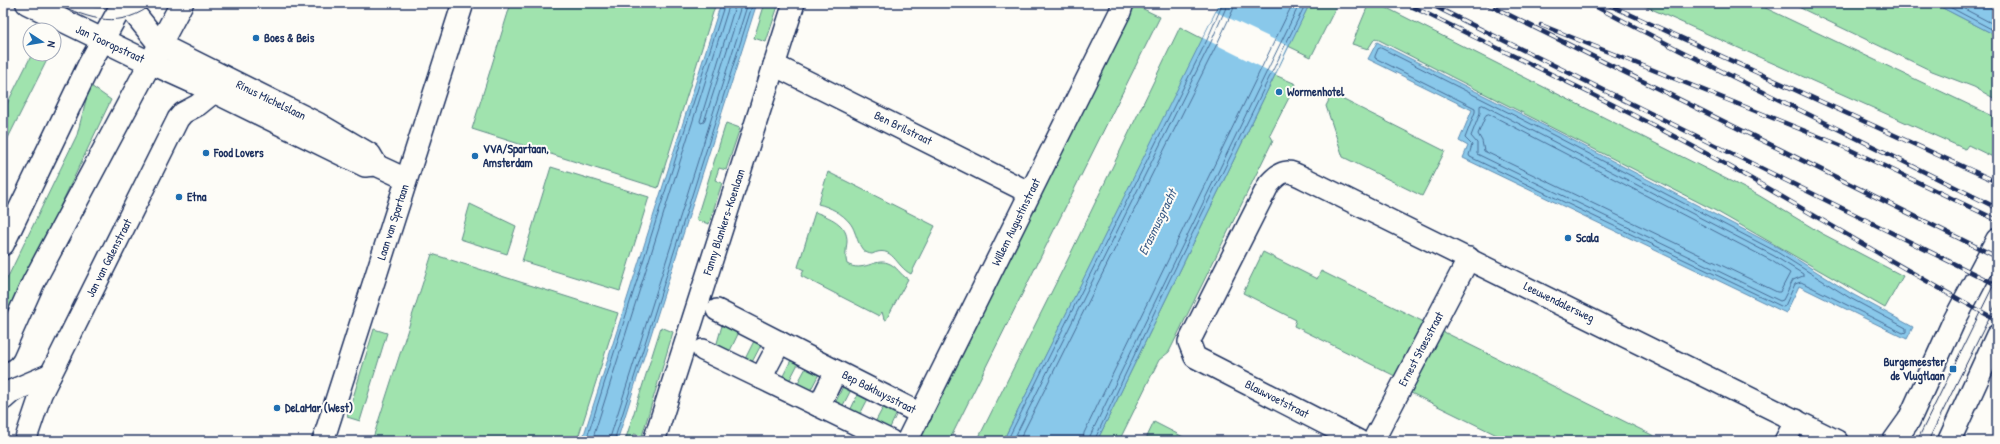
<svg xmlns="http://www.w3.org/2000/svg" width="2000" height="444" font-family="'Patrick Hand',sans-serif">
<rect width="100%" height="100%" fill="#fdfcf7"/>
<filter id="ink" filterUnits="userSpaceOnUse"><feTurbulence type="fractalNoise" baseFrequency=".025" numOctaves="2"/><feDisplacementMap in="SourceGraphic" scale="8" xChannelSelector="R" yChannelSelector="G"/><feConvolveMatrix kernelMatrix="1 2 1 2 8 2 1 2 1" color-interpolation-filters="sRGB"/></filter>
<g filter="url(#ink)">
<g fill="#a0e3ae" stroke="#5e8986">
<polygon points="511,3 716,3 658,188 472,129"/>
<polygon points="765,3 779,3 766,42 754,38"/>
<polygon points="1310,3 1338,3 1311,57 1288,46"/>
<polygon points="1369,3 1377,3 1758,195 1821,233 1903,276 1885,308 1716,211 1379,40 1375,38 1368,49 1352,44"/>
<polygon points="1638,3 1755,3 1997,118 1997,159 1968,145 1965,149"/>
<polygon points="1790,3 1933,3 1997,36 1997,100 1974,87 1932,71"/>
<polygon points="1133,4 1160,17 949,441 911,441"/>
<polygon points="1180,27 1203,39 1003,441 977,441 1068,259"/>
<polygon points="32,54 50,54 3,148 3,112"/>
<polygon points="1275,75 1296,84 1270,135 1273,140 1169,352 1159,360 1119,441 1097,441"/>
<polygon points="91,86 111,100 35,259 3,319 3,287 77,135 86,100"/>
<polygon points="1332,94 1445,151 1422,196 1343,157 1326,106"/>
<polygon points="726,123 740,128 726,170 719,168 715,180 722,183 709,224 696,220"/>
<polygon points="551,167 649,197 620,291 522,261"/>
<path d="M828 172 935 226 911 274C895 266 893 244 872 254 857 253 858 233 850 223 842 213 830 207 818 204Z"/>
<polygon points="470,204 516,226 507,254 460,239"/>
<path d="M815 212C829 217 848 224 847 242 846 250 845 256 847 264 863 273 875 258 888 263 897 266 900 275 908 279L886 320 884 319 882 312 879 316 801 276 804 270 798 267Z"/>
<polygon points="1263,252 1317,279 1321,271 1426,323 1399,378 1294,326 1296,320 1243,293"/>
<polygon points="432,254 618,313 577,441 372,441"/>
<polygon points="723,322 739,332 728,355 715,350"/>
<polygon points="661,327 673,332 642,436 634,434 632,441 625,441"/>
<polygon points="374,329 387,333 360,421 347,417"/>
<polygon points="1438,329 1664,441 1509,441 1407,391"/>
<polygon points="755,339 762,343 750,366 743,363"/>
<polygon points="792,358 799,362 787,385 780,382"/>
<polygon points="808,364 820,372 808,395 795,388"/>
<polygon points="844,384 852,388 840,411 833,408"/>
<polygon points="859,392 869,397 857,420 848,415"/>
<polygon points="885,404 898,411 887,434 872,428"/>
<polygon points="1154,422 1191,441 1145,441"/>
</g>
<g fill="#89c8ea" stroke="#5d8bb2">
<polygon points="721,3 757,3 617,441 582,441"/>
<polygon points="1220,3 1310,3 1097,441 1003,441"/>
<polygon points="1933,3 1997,3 1997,36"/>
<polygon points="1377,42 1557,132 1779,248 1852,294 1913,327 1907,339 1799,286 1786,313 1463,158 1468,146 1459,141 1472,110 1368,59"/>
</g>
<polygon fill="#fdfcf7" points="1216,12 1288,46 1275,74 1203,38"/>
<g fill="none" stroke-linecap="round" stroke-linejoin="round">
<g stroke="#476c96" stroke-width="1">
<polyline points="736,3 700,121 701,123 704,122 742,3"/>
<polyline points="1942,3 1997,32"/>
<polyline points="1953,3 1997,26"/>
<polygon points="1381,48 1555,136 1777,252 1850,298 1906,328 1906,332 1903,333 1801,282 1795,284 1785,306 1783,307 1470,157 1469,155 1472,145 1465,138 1475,112 1475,108 1375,58 1375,56 1378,49"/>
<polygon points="1483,105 1774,256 1803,274 1803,276 1793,280 1783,300 1780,301 1477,154 1477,143 1471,136 1480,113 1480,106"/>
<polygon points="1489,114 1772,261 1790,273 1780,292 1777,292 1484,151 1482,141 1478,134 1486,115"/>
<polyline points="586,441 725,3"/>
<polyline points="592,441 730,3"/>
<polyline points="609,441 748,3"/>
<polyline points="614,441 753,3"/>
<polyline points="1007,441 1207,40 1223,3"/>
<polyline points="1013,441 1211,42 1228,3"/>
<polyline points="1019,441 1217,44 1233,10 1234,3"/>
<polyline points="1083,441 1084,433 1293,3"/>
<polyline points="1089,441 1090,436 1300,3"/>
<polyline points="1094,441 1170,279 1306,3"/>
</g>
<g stroke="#1b2f5e" stroke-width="24">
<g id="street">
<polyline points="159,44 319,124 370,154 376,164"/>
<polyline points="150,63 214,92 365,166 376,165 406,179"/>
<polyline points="774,65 1030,193"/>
<polyline points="717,310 836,371 819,406"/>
<polyline points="703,350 761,378 780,342"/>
<polyline points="836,371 921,414"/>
<polyline points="761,378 891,441"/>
<polyline points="25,441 41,394 178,119 183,113 198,105 214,92"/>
<polyline points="323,441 463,3"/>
<polyline points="654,441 794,3"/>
<polyline points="907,441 1120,12 1123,3"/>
<path d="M1359 441 1195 357 1189 342 1269 184C1284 168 1288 170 1306 179L1837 441"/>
<polyline points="1373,441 1469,258"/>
<polyline points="1785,441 1796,420"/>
</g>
</g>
<g stroke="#1b2f5e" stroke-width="25">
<g id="secondary">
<polyline points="27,3 150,63"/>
<polyline points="119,3 135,14 159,44"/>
<polyline points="3,244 89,65 123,3"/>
<polyline points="3,350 33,283 182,3"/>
<polyline points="3,399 12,391 50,375"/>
<polyline points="1894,441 1909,420 1953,323 1997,240"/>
<polyline points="1949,441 1997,336"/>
</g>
</g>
<use href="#street" stroke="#fdfcf7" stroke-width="21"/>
<use href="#secondary" stroke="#fdfcf7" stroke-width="22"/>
<g stroke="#1b2f5e" stroke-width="1">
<path d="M56 3C90 20 121 30 154 3"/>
<path d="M79 3C92 9 113 8 126 3"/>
<polyline points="1917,441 1997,278"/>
<polyline points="1928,441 1997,302"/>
</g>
<g stroke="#1b2f5e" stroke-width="4.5">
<g id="rail">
<path d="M1405 3C1506 53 1609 100 1707 154 1805 208 1899 268 1997 320"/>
<polyline points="1428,3 1997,285"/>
<polyline points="1485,3 1997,257"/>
<polyline points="1589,3 1679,50 1997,208"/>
<polyline points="1605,3 1997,182"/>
<polyline points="1541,25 1840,145 1997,220"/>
</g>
</g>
<use href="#rail" stroke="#fdfcf7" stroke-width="3" stroke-dasharray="9" stroke-linecap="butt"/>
</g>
</g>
<g fill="#1f6fb2" stroke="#fdfcf7" stroke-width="1.5">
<circle cx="256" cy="38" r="4"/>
<circle cx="1279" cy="92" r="4"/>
<circle cx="206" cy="153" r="4"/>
<circle cx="475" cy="156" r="4"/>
<circle cx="179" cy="197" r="4"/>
<circle cx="1568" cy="238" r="4"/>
<rect x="1949" y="365" width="8" height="8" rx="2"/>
<circle cx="277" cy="408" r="4"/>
</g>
<g text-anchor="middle" stroke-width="4" stroke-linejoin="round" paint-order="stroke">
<g font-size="12" font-weight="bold" fill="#1b2f5e" stroke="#fdfcf7" text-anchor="start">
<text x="264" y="42">Boes &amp; Beis</text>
<text x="1287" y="96">Wormenhotel</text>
<text x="483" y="153">VVA/Spartaan,<tspan x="483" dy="14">Amsterdam</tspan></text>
<text x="214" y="157">Food Lovers</text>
<text x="187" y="201">Etna</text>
<text x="1576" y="242">Scala</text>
<text x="1945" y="366" text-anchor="end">Burgemeester<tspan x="1945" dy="14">de Vlugtlaan</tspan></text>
<text x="285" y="412">DeLaMar (West)</text>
</g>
<g font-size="12" fill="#1b2f5e" stroke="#fdfcf7">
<text transform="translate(110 44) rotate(25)" y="4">Jan Tooropstraat</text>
<text transform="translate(271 100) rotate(26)" y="4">Rinus Michelslaan</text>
<text transform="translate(903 128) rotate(26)" y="4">Ben Brilstraat</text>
<text transform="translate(393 222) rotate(-72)" y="4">Laan van Spartaan</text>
<text transform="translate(724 222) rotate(-72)" y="4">Fanny Blankers-Koenlaan</text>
<text transform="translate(1016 222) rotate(-64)" y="4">Willem Augustinstraat</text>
<text transform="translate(109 258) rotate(-63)" y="4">Jan van Galenstraat</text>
<text transform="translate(1559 302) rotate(26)" y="4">Leeuwendalersweg</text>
<text transform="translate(1421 349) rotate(-62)" y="4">Ernest Staesstraat</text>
<text transform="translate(879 392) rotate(27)" y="4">Bep Bakhuysstraat</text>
<text transform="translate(1277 399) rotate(27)" y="4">Blauwvoetstraat</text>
</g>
<g font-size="13" font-style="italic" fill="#3c5d88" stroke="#fdfcf7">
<text transform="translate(1157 222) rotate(-64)" y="5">Erasmusgracht</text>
</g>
</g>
<rect width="2000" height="444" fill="none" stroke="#fdfcf7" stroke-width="16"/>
<rect x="8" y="8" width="1984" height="428" fill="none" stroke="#1b2f5e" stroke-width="1.5" filter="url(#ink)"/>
<g transform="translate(42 42) rotate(102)"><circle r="19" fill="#fdfcf7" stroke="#a3aaba"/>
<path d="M0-3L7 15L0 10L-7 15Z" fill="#1f6fb2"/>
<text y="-6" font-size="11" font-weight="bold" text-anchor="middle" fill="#1b2f5e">N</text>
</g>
</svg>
